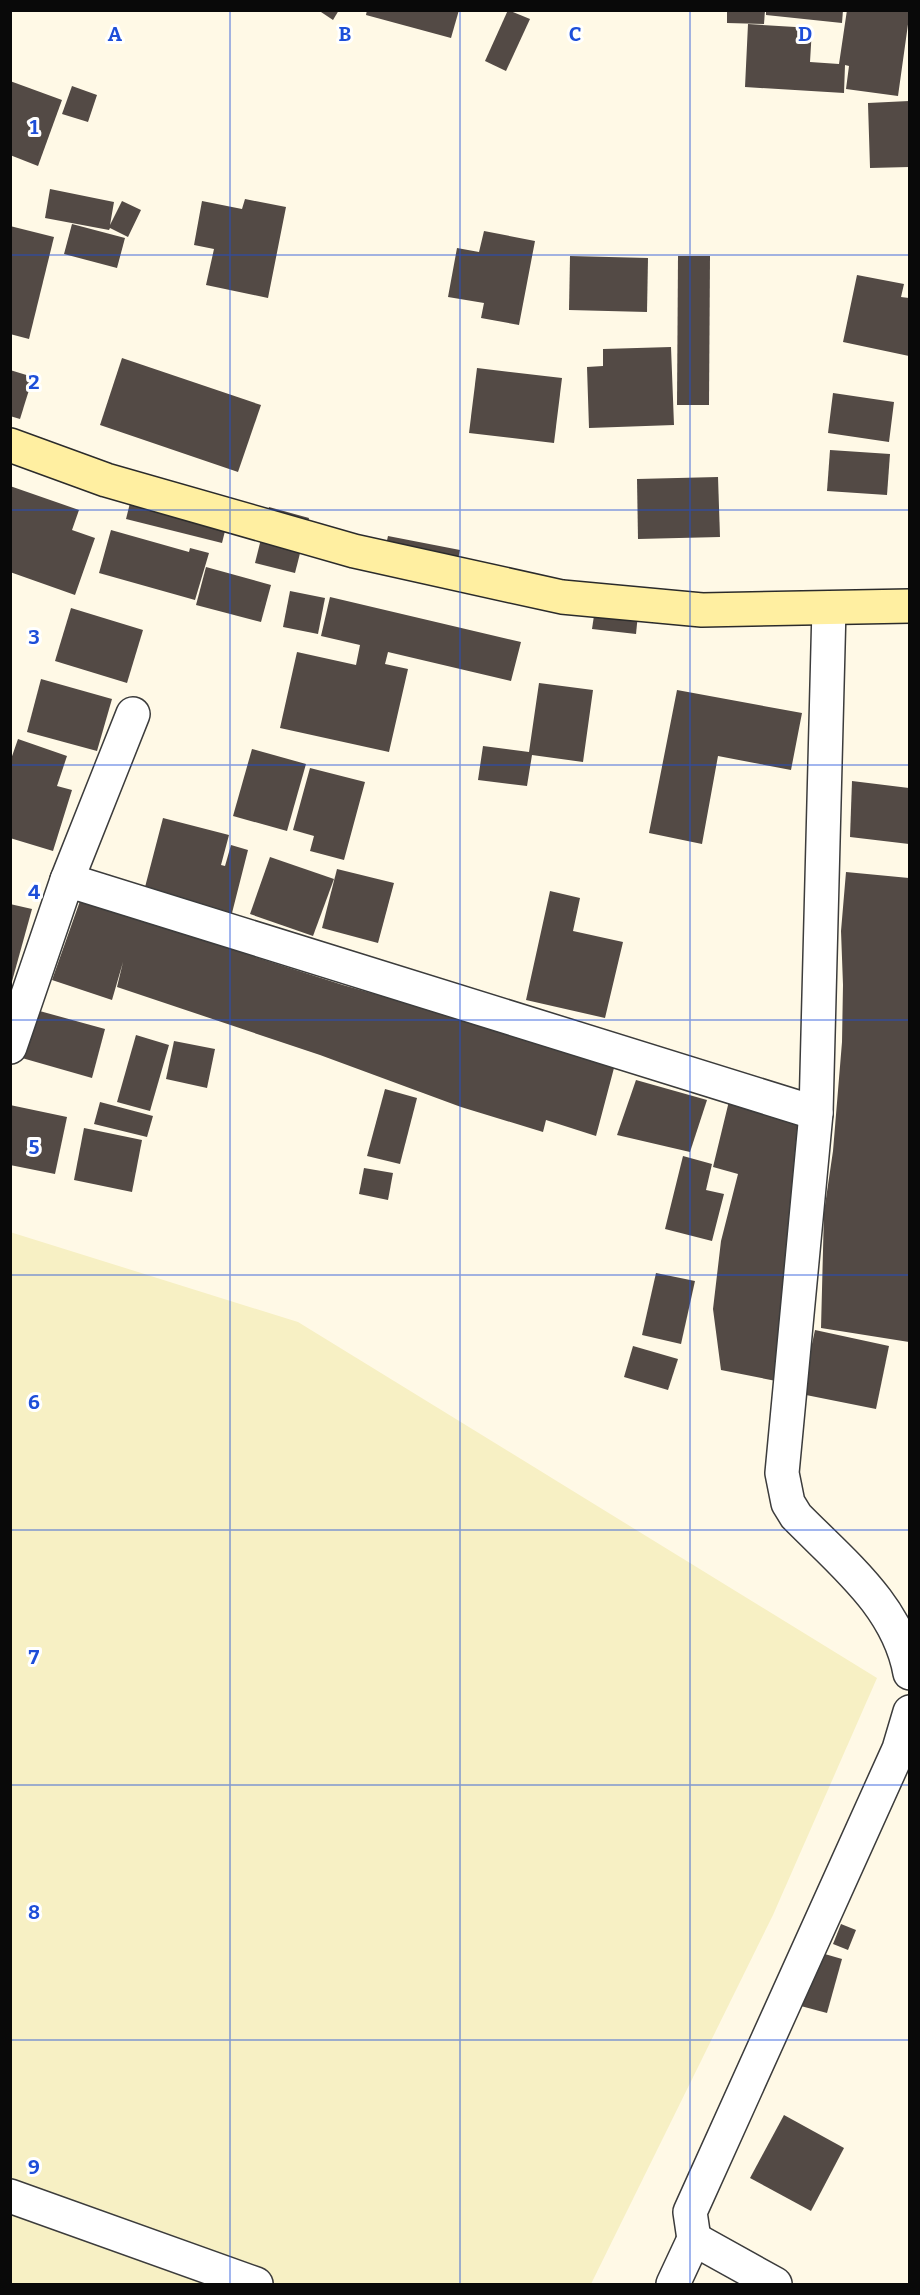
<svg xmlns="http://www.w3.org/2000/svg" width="920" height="2295" font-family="Bitter,serif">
<rect width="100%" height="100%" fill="#fff9e6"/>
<polygon fill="#f7f0c4" points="10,1232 298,1322 877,1678 773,1915 591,2284 11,2284"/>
<g fill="#534a45">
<polygon points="318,10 339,10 333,20"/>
<polygon points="367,10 459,10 451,38 366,15"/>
<polygon points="508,10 530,19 506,71 485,61"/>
<polygon points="727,10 765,10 764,24 727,23"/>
<polygon points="766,10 843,10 842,23 766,15"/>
<polygon points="847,10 910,10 898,96 846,89 849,66 845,65 844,93 745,87 748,24 812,28 810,62 839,64"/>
<polygon points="10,81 62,100 38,166 10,155"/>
<polygon points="72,86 97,95 88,122 62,114"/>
<polygon points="909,101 909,167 870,168 868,103"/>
<polygon points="50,189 114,202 110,225 122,201 141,210 128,237 110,228 109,230 45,218"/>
<polygon points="245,199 286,207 268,298 206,285 214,249 194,245 202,201 242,209"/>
<polygon points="72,224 125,238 117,268 64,254"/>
<polygon points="10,226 54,237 29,339 10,334"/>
<polygon points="484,231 535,241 519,325 481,318 484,303 448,297 457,248 479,252"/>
<polygon points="570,256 648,258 647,312 569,310"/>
<polygon points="678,256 710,256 709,405 677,405"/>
<polygon points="857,275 904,284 901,297 909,298 909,356 843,342"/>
<polygon points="671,347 674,425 589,428 587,367 603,366 603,349"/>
<polygon points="122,358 261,405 238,472 100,425"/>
<polygon points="477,368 562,378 554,443 469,433"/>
<polygon points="10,370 33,377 20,419 10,416"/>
<polygon points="833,393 894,402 889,442 828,433"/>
<polygon points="830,450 890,454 887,495 827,491"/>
<polygon points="718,477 720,537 638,539 637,479"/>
<polygon points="10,486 79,510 72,530 95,538 75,595 10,572"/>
<polygon points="132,495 228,519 222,543 126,519"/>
<polygon points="269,507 309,518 295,573 255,563"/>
<polygon points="111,530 189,552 190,548 209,553 195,600 99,573"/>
<polygon points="388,536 460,550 455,574 383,558"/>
<polygon points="206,567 271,585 261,622 196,605"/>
<polygon points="290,591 325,598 318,634 283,627"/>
<polygon points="330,597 521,642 511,681 388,652 385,664 408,669 389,752 280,728 297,652 356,665 360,645 321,636"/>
<polygon points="71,608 143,630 127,683 55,661"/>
<polygon points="595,609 638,614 636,634 592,629"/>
<polygon points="41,679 112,699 97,751 27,732"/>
<polygon points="539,683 593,690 583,762 532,755 527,786 478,780 483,746 529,752"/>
<polygon points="677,690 802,713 791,770 718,756 702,844 649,833"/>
<polygon points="18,739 67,756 57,786 72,790 53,851 10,838 10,762"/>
<polygon points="252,749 306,764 287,831 233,816"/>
<polygon points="310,768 365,782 344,860 310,851 314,836 293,830"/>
<polygon points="852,781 909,788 909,844 850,837"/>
<polygon points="163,818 229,835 221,865 225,866 231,845 248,850 232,913 144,891"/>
<polygon points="270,857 334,879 313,936 250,914"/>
<polygon points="337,869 394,883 378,943 322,928"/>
<polygon points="846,872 909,878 909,1342 821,1328 824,1212 833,1151 842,1042 843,985 841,931"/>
<polygon points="550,891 580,898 573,931 623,942 605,1018 526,1000"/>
<polygon points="80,901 343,985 481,1024 614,1068 596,1136 546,1120 543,1132 461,1107 320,1055 117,987 123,962 112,1000 52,980"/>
<polygon points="10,904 32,909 11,985 10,985"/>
<polygon points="36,1010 105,1029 92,1078 22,1058"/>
<polygon points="136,1035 169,1045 150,1111 117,1102"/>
<polygon points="174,1041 215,1049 207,1088 166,1079"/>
<polygon points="636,1080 707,1100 690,1152 617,1135"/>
<polygon points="385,1089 417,1098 400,1164 367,1156"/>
<polygon points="729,1101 798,1119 785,1258 783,1320 776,1381 721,1370 713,1309 721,1241 738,1174 713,1167"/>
<polygon points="100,1102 153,1116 147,1137 94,1124"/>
<polygon points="10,1105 67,1117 55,1174 10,1165"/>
<polygon points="84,1128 142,1140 132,1192 74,1180"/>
<polygon points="683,1156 712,1164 706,1190 724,1194 712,1241 665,1229"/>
<polygon points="364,1168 393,1173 388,1200 359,1194"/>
<polygon points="656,1273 695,1281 681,1344 642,1335"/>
<polygon points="815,1330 889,1346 876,1409 801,1394"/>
<polygon points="633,1346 678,1359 668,1390 624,1377"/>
<polygon points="841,1924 856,1930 848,1950 833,1944"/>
<polygon points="811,1950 842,1959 827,2013 797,2005"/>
<polygon points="784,2115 844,2148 811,2211 750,2178"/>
</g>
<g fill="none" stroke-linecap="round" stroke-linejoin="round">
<g stroke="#3c3c3c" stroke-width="36">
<g id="street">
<path d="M829 608 816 1113 782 1473 788 1503 796 1516C842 1563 898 1606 910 1673"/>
<polyline points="67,880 133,714"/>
<polyline points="10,1047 67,880 816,1113"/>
<polyline points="10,2196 256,2284"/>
<polyline points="694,2239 690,2212 899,1749 910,1712"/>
<polyline points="673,2284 694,2239 775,2284"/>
</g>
</g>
<g stroke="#2b2b2b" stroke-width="36">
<polyline id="secondary" points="10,445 106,480 354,551 562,597 702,610 910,606"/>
</g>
<use href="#street" stroke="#fff" stroke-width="33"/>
<use href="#secondary" stroke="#ffefa1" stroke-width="33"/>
</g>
<path fill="none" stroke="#1d4ed8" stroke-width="1.5" stroke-opacity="0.55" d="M230 10V2284M460 10V2284M690 10V2284M10 255H910M10 510H910M10 765H910M10 1020H910M10 1275H910M10 1530H910M10 1785H910M10 2040H910"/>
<g font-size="20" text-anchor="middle" font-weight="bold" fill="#1d4ed8" stroke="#fff" stroke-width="6" stroke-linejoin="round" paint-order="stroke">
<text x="115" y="41">A</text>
<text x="345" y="41">B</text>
<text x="575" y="41">C</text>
<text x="805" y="41">D</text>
<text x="34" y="134">1</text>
<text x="34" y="389">2</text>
<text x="34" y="644">3</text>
<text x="34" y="899">4</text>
<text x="34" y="1154">5</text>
<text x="34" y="1409">6</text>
<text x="34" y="1664">7</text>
<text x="34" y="1919">8</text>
<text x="34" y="2174">9</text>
</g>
<rect width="920" height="2295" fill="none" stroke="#090909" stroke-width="24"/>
</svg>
